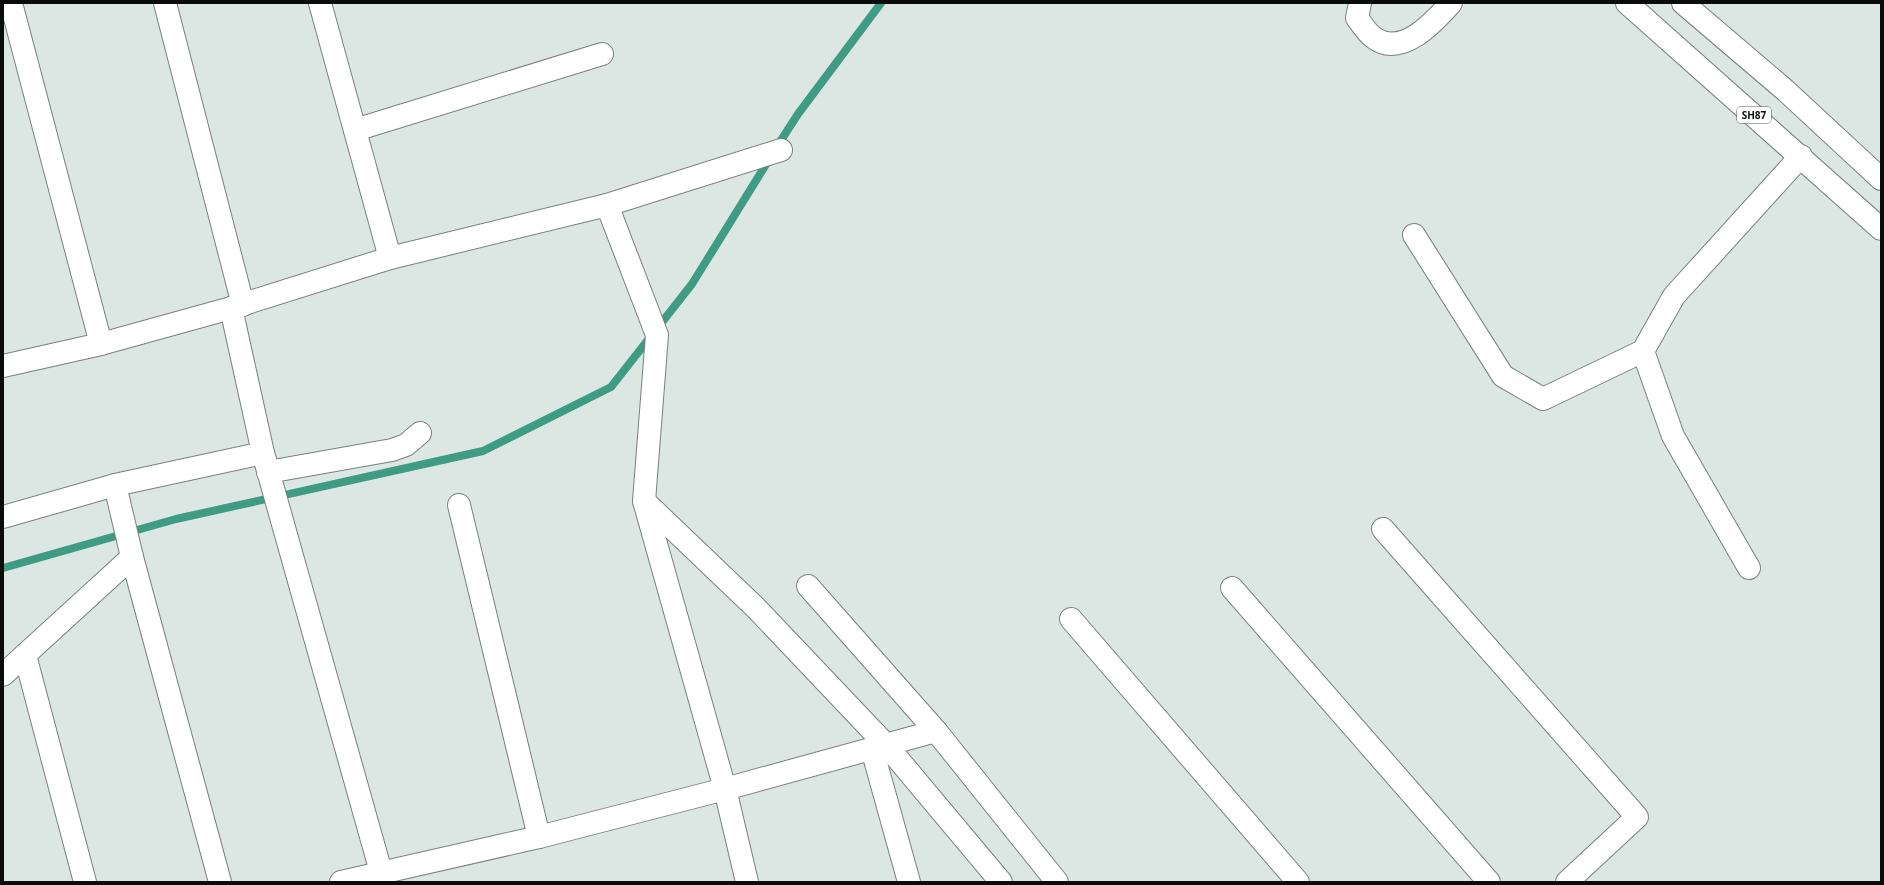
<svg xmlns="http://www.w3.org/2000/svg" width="1884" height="885" font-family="'Open Sans',sans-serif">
<rect width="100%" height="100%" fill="#dce7e3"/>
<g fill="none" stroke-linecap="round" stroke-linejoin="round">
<g stroke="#3f9b83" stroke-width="8">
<polyline points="776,148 798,114 881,3"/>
<polyline points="3,568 176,519 483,451 611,387 692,284 770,158"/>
</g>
<g stroke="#77817d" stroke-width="24">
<g id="minor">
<polyline points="11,3 101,344"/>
<polyline points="165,3 243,305"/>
<polyline points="320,3 390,258"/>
<path d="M1360 3 1357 18C1362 24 1367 33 1373 37 1401 59 1434 22 1451 3"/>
<polyline points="355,130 602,54"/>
<polyline points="607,205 781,150"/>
<polyline points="1414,235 1503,376 1543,399 1643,351 1674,296 1801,156"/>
<polyline points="1643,351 1673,436 1749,568"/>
<polyline points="3,366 101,344 231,308 390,258 607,205 657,335 644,501 725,789 747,882"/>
<polyline points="263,453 381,872"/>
<polyline points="268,472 392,450 406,445 420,433"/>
<polyline points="115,485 132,557 220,882"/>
<polyline points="644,501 756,608 887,746 1001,882"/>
<polyline points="459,505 539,837"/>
<polyline points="3,517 115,485 263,453 231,308"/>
<polyline points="1383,529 1637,817 1567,882"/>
<polyline points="808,586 936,731 1057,882"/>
<polyline points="1232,588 1489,882"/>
<polyline points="1071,619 1298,882"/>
<polyline points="25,655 85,882"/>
<polyline points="3,675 132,557"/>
<polyline points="872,749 909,882"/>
<polyline points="341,882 539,837 725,789 936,731"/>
</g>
</g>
<g stroke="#77817d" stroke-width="24">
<g id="major">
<polyline points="1627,3 1881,229"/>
<polyline points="1683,3 1785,90 1881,179"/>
</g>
</g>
<use href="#minor" stroke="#fff" stroke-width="22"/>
<use href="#major" stroke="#fff" stroke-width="22"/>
</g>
<g text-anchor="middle" stroke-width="4" stroke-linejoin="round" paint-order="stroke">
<rect fill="#fff" stroke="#535554" stroke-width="1" x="1737" y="107" width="34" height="16" rx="3"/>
<g font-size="10" font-weight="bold" fill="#090c0b">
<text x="1754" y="119">SH87</text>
</g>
</g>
<rect width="1884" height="885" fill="none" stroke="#090c0b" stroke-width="8"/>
</svg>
